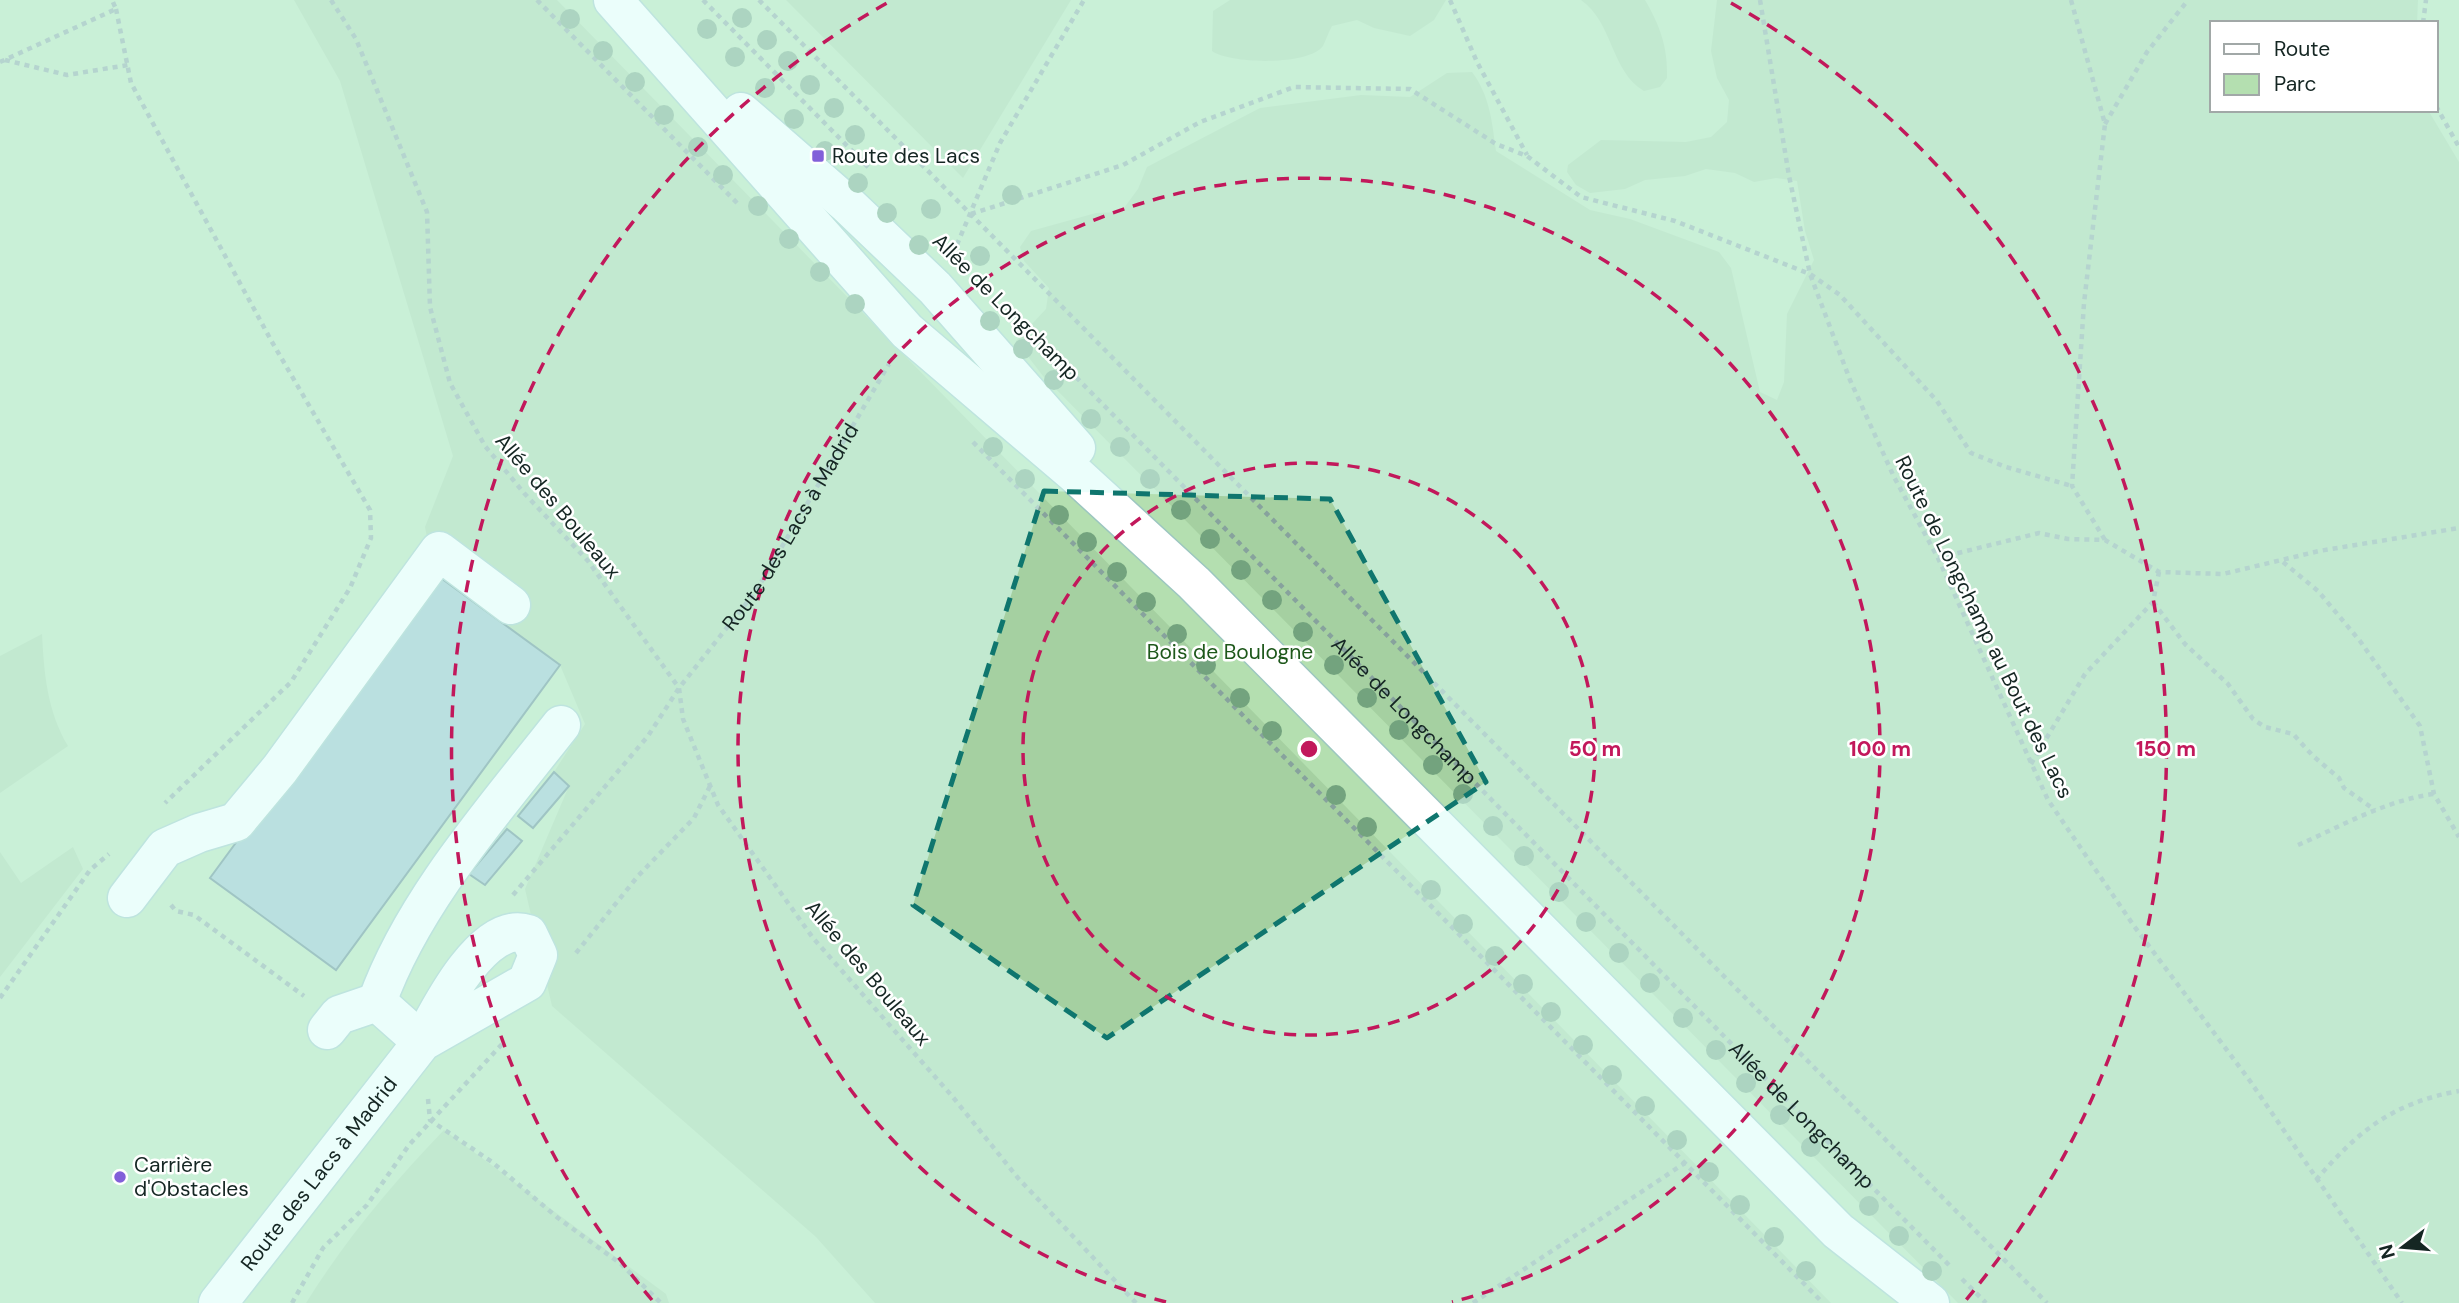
<svg xmlns="http://www.w3.org/2000/svg" width="2459" height="1303" font-family="'DM Sans',sans-serif">
<rect width="100%" height="100%" fill="#dbfef8"/>
<path fill="#b4dfb0" fill-rule="evenodd" d="M0 0H2459V1303H0ZM2212 23H2436V110H2212Z"/>
<g fill="#a5d0a1">
<polygon points="294,0 557,0 1831,1303 875,1303 816,1237 552,1006 525,889 569,786 554,772 585,724 560,665 434,573 425,527 453,456 340,81"/>
<polygon points="786,0 1071,0 963,178"/>
<path d="M1230 0H1446L1434 20 1410 36 1374 28 1357 20 1332 26C1328 33 1326 40 1323 46 1308 66 1230 64 1212 51L1213 11Z"/>
<path d="M1581 0H1645C1660 26 1668 47 1667 78L1660 87 1644 91C1611 72 1613 22 1581 0Z"/>
<path d="M1717 0H2418L2417 23H2212V110H2428L2459 162V1303H1958L1043 376 1016 341 1046 309 1049 288 1024 261 1020 247 1031 231 1096 213 1121 212 1138 189 1147 167 1260 108 1361 95 1410 97 1447 73 1472 72C1490 96 1492 122 1496 151L1590 210 1630 219 1719 252 1731 268 1760 392 1777 400 1784 382 1787 314 1814 260 1805 231 1797 181 1776 178 1754 182 1735 173 1706 169 1685 176 1645 180 1625 189 1590 193 1576 185 1567 172 1568 165 1601 140 1686 142 1711 137 1727 122 1729 100 1717 78 1711 51Z"/>
<path d="M42 634C44 673 47 711 68 746L0 793V656Z"/>
<polygon points="73,847 83,869 0,977 0,852 21,883"/>
<path d="M444 1130 666 1294 669 1303H306C346 1239 392 1184 444 1130Z"/>
</g>
<g fill="#93bdc3" stroke="#588086" stroke-width="2">
<polygon points="434,573 560,665 336,970 210,878"/>
<polygon points="554,772 569,786 533,828 518,816"/>
<polygon points="507,829 522,841 485,885 469,874"/>
</g>
<g fill="none" stroke-linecap="round" stroke-linejoin="round">
<g stroke="#9cc6c0" stroke-width="41">
<g id="minor">
<polyline points="127,898 165,848 199,833 236,822 280,769 439,551 511,605"/>
<path d="M377 1002C413 901 495 809 561 725"/>
<polyline points="327,1030 339,1015 377,1002 422,1042"/>
<path id="s3" d="M218 1303 422 1042C439 1009 484 919 528 934L538 955 527 982 422 1042"/>
</g>
</g>
<g stroke="#9cc6c0" stroke-width="41">
<g id="major">
<polyline points="613,0 907,331 1075,474 1194,583 1838,1231 1930,1303"/>
<polyline points="741,112 848,205 935,288 1076,448"/>
</g>
</g>
<g stroke="#87a29d" stroke-width="4.5" stroke-dasharray="5 5" stroke-linecap="butt">
<polyline points="331,0 356,39 427,212 430,307 450,383 485,446 524,493 588,561 679,688 683,719 718,805 813,938 952,1096 1018,1178 1136,1303"/>
<polyline points="537,0 740,206"/>
<polyline points="703,0 871,170"/>
<polyline points="759,0 2047,1303"/>
<polyline points="1450,0 1477,62 1527,155"/>
<polyline points="1760,0 1789,176 1810,274 1850,380 1894,477 1938,558 2048,800 2134,926 2250,1081 2402,1303"/>
<polyline points="2071,0 2105,124 2084,303 2072,486 2105,540"/>
<polyline points="116,9 131,83 272,342 370,510 371,538 350,588 291,682 165,803"/>
<polyline points="2423,23 2426,0"/>
<polyline points="5,60 67,75 128,65"/>
<polyline points="0,62 116,9 112,0"/>
<polyline points="2436,106 2459,147"/>
<polyline points="2105,124 2147,52 2188,0"/>
<polyline points="971,214 1123,165 1200,122 1294,87 1410,89 1496,144 1527,156 1581,197 1675,221 1810,274 1840,295 1937,401 1971,453 2006,467 2072,486"/>
<polyline points="953,254 1000,143 1084,0"/>
<path id="s1" d="M1013 313 1949 1265"/>
<polyline points="973,442 1823,1303"/>
<polyline points="1938,558 2039,533 2068,539 2105,540 2159,572 2223,574 2319,551 2459,528"/>
<polyline points="2283,562 2318,591 2360,641 2420,726 2434,794 2459,837"/>
<polyline points="2153,602 2185,644 2228,684 2253,719 2265,727 2293,734 2313,756 2339,778 2344,788 2375,810"/>
<polyline points="2031,764 2085,674 2153,602 2159,572"/>
<path d="M2298 845C2342 826 2386 800 2434 794"/>
<path id="s2" d="M513 895 648 736 679 688 756 591 889 364"/>
<polyline points="171,905 176,911 194,915 304,996"/>
<polyline points="576,953 638,876 694,818 710,786"/>
<polyline points="0,998 90,870 109,854"/>
<polyline points="428,1099 430,1120 492,1162 558,1218 621,1264 661,1303"/>
<path d="M2316 1180C2359 1130 2393 1103 2459 1091"/>
<polyline points="1962,1279 1986,1303"/>
<polyline points="292,1303 323,1248 367,1205 409,1145 504,1042"/>
<polyline points="1473,1303 1685,1163"/>
</g>
<use href="#minor" stroke="#fff" stroke-width="38"/>
<use href="#major" stroke="#fff" stroke-width="38"/>
</g>
<g fill="#73a37e">
<circle cx="742" cy="18" r="10"/>
<circle cx="570" cy="19" r="10"/>
<circle cx="707" cy="29" r="10"/>
<circle cx="767" cy="40" r="10"/>
<circle cx="603" cy="51" r="10"/>
<circle cx="735" cy="57" r="10"/>
<circle cx="788" cy="61" r="10"/>
<circle cx="635" cy="82" r="10"/>
<circle cx="810" cy="85" r="10"/>
<circle cx="765" cy="88" r="10"/>
<circle cx="834" cy="108" r="10"/>
<circle cx="664" cy="115" r="10"/>
<circle cx="794" cy="119" r="10"/>
<circle cx="855" cy="135" r="10"/>
<circle cx="698" cy="147" r="10"/>
<circle cx="825" cy="151" r="10"/>
<circle cx="723" cy="175" r="10"/>
<circle cx="858" cy="183" r="10"/>
<circle cx="1012" cy="195" r="10"/>
<circle cx="758" cy="206" r="10"/>
<circle cx="931" cy="209" r="10"/>
<circle cx="887" cy="213" r="10"/>
<circle cx="789" cy="239" r="10"/>
<circle cx="919" cy="245" r="10"/>
<circle cx="980" cy="256" r="10"/>
<circle cx="820" cy="272" r="10"/>
<circle cx="855" cy="304" r="10"/>
<circle cx="990" cy="321" r="10"/>
<circle cx="1023" cy="349" r="10"/>
<circle cx="1054" cy="380" r="10"/>
<circle cx="1091" cy="419" r="10"/>
<circle cx="993" cy="447" r="10"/>
<circle cx="1120" cy="447" r="10"/>
<circle cx="1025" cy="479" r="10"/>
<circle cx="1150" cy="479" r="10"/>
<circle cx="1181" cy="510" r="10"/>
<circle cx="1059" cy="515" r="10"/>
<circle cx="1210" cy="539" r="10"/>
<circle cx="1087" cy="542" r="10"/>
<circle cx="1241" cy="570" r="10"/>
<circle cx="1117" cy="572" r="10"/>
<circle cx="1272" cy="600" r="10"/>
<circle cx="1146" cy="602" r="10"/>
<circle cx="1303" cy="632" r="10"/>
<circle cx="1177" cy="634" r="10"/>
<circle cx="1206" cy="665" r="10"/>
<circle cx="1334" cy="665" r="10"/>
<circle cx="1240" cy="698" r="10"/>
<circle cx="1367" cy="698" r="10"/>
<circle cx="1399" cy="730" r="10"/>
<circle cx="1272" cy="731" r="10"/>
<circle cx="1433" cy="765" r="10"/>
<circle cx="1463" cy="794" r="10"/>
<circle cx="1336" cy="795" r="10"/>
<circle cx="1493" cy="826" r="10"/>
<circle cx="1367" cy="827" r="10"/>
<circle cx="1524" cy="856" r="10"/>
<circle cx="1431" cy="890" r="10"/>
<circle cx="1559" cy="892" r="10"/>
<circle cx="1586" cy="922" r="10"/>
<circle cx="1463" cy="924" r="10"/>
<circle cx="1619" cy="953" r="10"/>
<circle cx="1495" cy="956" r="10"/>
<circle cx="1650" cy="983" r="10"/>
<circle cx="1523" cy="984" r="10"/>
<circle cx="1551" cy="1012" r="10"/>
<circle cx="1683" cy="1018" r="10"/>
<circle cx="1583" cy="1045" r="10"/>
<circle cx="1716" cy="1050" r="10"/>
<circle cx="1612" cy="1075" r="10"/>
<circle cx="1746" cy="1083" r="10"/>
<circle cx="1645" cy="1106" r="10"/>
<circle cx="1780" cy="1115" r="10"/>
<circle cx="1677" cy="1140" r="10"/>
<circle cx="1811" cy="1147" r="10"/>
<circle cx="1709" cy="1172" r="10"/>
<circle cx="1740" cy="1205" r="10"/>
<circle cx="1869" cy="1206" r="10"/>
<circle cx="1899" cy="1236" r="10"/>
<circle cx="1774" cy="1237" r="10"/>
<circle cx="1806" cy="1271" r="10"/>
<circle cx="1932" cy="1271" r="10"/>
</g>
<path d="M0 0H2459V1303H0ZM1044 491 1330 499 1486 782 1107 1038 913 905Z" fill="#dbfef8" fill-opacity=".55" fill-rule="evenodd"/>
<path fill="none" stroke="#0f766e" stroke-width="5" stroke-dasharray="14 9" stroke-linejoin="round" d="M1044 491 1330 499 1486 782 1107 1038 913 905Z"/>
<g fill="none" stroke="#c2185b" stroke-width="3.5" stroke-dasharray="12 9">
<circle cx="1309" cy="749" r="286"/>
<path d="M1166 1302A571 571 0 1 1 1452 1302"/>
<path d="M652 1300A857 857 0 0 1 887 3M1731 3A857 857 0 0 1 1966 1300"/>
</g>
<g fill="#825fd9" stroke="#fff" stroke-width="2.5">
<rect x="811" y="149" width="14" height="14" rx="3.5"/>
<circle cx="120" cy="1177" r="7"/>
</g>
<g text-anchor="middle" stroke-width="5" stroke-linejoin="round" paint-order="stroke">
<g font-size="21" fill="#152623" stroke="#fff" text-anchor="start">
<text x="832" y="163">Route des Lacs</text>
<text x="134" y="1172">Carrière<tspan x="134" dy="24">d'Obstacles</tspan></text>
</g>
<g font-size="21" fill="#152623" stroke="#fff">
<text transform="translate(1006 307) rotate(45)" y="7">Allée de Longchamp</text>
<text transform="translate(558 506) rotate(50)" y="7">Allée des Bouleaux</text>
<text dy="7" stroke="none"><textPath href="#s2" startOffset="462">Route des Lacs à Madrid</textPath></text>
<text transform="translate(1984 627) rotate(64)" y="7">Route de Longchamp au Bout des Lacs</text>
<text dy="7" stroke="none"><textPath href="#s1" startOffset="558">Allée de Longchamp</textPath></text>
<text transform="translate(868 973) rotate(50)" y="7">Allée des Bouleaux</text>
<text dy="7" stroke="none"><textPath href="#s1" startOffset="1125">Allée de Longchamp</textPath></text>
<text dy="7" stroke="none"><textPath href="#s3" startOffset="164">Route des Lacs à Madrid</textPath></text>
</g>
<g font-size="21" fill="#1e581b" stroke="#fff">
<text x="1230" y="659">Bois de Boulogne</text>
</g>
</g>
<circle cx="1309" cy="749" r="10" fill="#c2185b" stroke="#fff" stroke-width="3.5"/>
<g font-size="21" text-anchor="middle" font-weight="bold" fill="#c2185b" stroke="#fff" stroke-width="5" stroke-linejoin="round" paint-order="stroke">
<text x="1595" y="756">50 m</text>
<text x="1880" y="756">100 m</text>
<text x="2166" y="756">150 m</text>
</g>
<rect x="2210" y="21" width="228" height="91" fill="#ffffff" stroke="#a1a8a7" stroke-width="2"/>
<rect x="2224" y="44" width="35" height="10" fill="#ffffff" stroke="#a1a8a7" stroke-width="2"/>
<text x="2274" y="56" font-size="21" fill="#152623">Route</text>
<rect x="2224" y="74" width="35" height="21" fill="#b4dfb0" stroke="#a1a8a7" stroke-width="2"/>
<text x="2274" y="91" font-size="21" fill="#152623">Parc</text>
<g transform="translate(2403 1247) rotate(254)" stroke="#ffffff" stroke-width="5" paint-order="stroke">
<path d="M0-5L12 26L0 18L-12 26Z" fill="#152623"/>
<text y="-10" font-size="19" font-weight="bold" text-anchor="middle" fill="#152623">N</text>
</g>
</svg>
